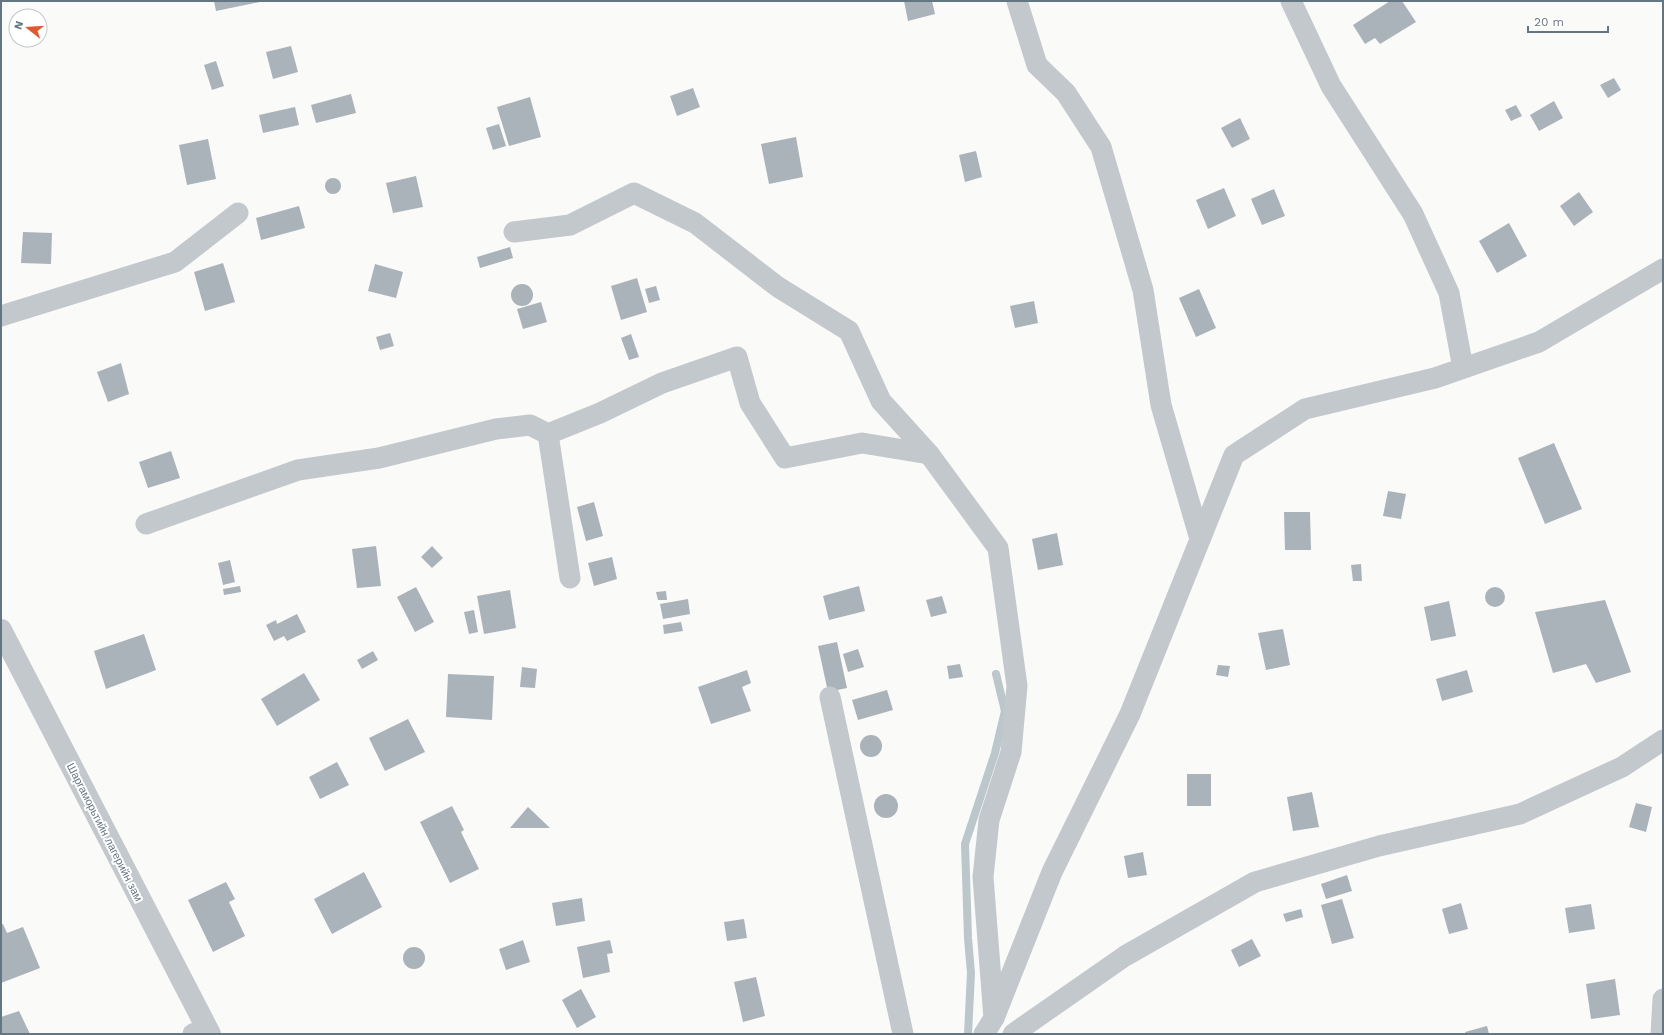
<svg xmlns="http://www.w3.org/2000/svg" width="1664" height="1035" font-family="'Work Sans',sans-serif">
<rect width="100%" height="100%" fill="#fafaf8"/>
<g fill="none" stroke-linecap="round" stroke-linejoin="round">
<polyline stroke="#bbc7cb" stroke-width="8" points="968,1034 971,973 968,938 965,844 995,753 1005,711 996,674"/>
</g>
<g fill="#aab3b9">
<polygon points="214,1 260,1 260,2 216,11"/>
<polygon points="904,1 932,1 935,14 908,21"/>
<polygon points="1390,1 1402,1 1416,22 1380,44 1375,38 1365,44 1353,25"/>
<polygon points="291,46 298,72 273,79 266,52"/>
<polygon points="216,61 224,86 212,90 204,65"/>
<polygon points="1614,78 1621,90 1608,98 1600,85"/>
<polygon points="693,88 700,107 677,116 670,96"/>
<polygon points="351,94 356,113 316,123 311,105"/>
<polygon points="530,97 541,137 509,146 497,107"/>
<polygon points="1554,101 1563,118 1539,131 1530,115"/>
<polygon points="1516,105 1522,116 1511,121 1505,110"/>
<polygon points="295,107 299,125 263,133 259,115"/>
<polygon points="1240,118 1250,139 1232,148 1221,128"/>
<polygon points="499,124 506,146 493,150 486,128"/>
<polygon points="796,137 803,177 769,184 761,144"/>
<polygon points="208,139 216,179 187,185 179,145"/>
<polygon points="976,151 982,177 965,182 959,155"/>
<polygon points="416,176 423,207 393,213 386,183"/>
<circle cx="333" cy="186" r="8"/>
<polygon points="1224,188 1236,216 1208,229 1196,200"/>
<polygon points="1274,189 1285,216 1262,225 1251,199"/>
<polygon points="1579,192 1593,212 1574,226 1560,206"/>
<polygon points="299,206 305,228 261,240 256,218"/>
<polygon points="1509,223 1527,256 1497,273 1479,241"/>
<polygon points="23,232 52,233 51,264 21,263"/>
<polygon points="510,247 513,258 480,268 477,257"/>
<polygon points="223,263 235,302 205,311 194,272"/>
<polygon points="375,264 403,272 396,298 368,291"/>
<polygon points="637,278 647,312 621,320 611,286"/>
<circle cx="522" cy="295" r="11"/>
<polygon points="656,286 660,300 649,303 645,289"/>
<polygon points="1199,289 1216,328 1196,337 1179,298"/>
<polygon points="1034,301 1038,323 1015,328 1010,306"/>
<polygon points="541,302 547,322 523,329 517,309"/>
<polygon points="390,333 394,346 380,350 376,337"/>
<polygon points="631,334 639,357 629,360 621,338"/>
<polygon points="121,363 129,394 108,402 97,372"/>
<polygon points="1554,443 1582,509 1545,524 1518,458"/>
<polygon points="171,451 180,478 148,488 139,462"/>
<polygon points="1388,491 1406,494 1401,519 1383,516"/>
<polygon points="594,502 603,536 586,541 577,507"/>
<polygon points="1284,512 1310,512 1311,550 1285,550"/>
<polygon points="1057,533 1063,565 1038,570 1032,539"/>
<polygon points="376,546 381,586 357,588 352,549"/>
<polygon points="432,546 443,558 432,568 421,557"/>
<polygon points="612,557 617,579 594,586 588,563"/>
<polygon points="230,560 235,582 223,585 218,563"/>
<polygon points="1361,564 1362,581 1353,581 1351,565"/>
<polygon points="240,586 241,592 224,595 223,589"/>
<polygon points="859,586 865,611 829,620 823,596"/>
<circle cx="1495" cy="597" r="10"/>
<polygon points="416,587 434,622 415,632 397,597"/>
<polygon points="510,590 516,628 484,634 477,596"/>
<polygon points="666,591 667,600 658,600 656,592"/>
<polygon points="942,596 947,613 931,617 926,600"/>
<polygon points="688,599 690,614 663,619 660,604"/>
<polygon points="1605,600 1631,672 1596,683 1586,664 1553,673 1535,612"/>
<polygon points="1449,601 1456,636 1431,641 1424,607"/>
<polygon points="474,610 478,632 469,634 464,612"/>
<polygon points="297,614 306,632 287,641 284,636 274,641 266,625 276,620 277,624"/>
<polygon points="681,622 683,631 664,634 663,625"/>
<polygon points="1283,629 1290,665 1266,670 1258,633"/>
<polygon points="144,634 156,670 106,689 94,651"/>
<polygon points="837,642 847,688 828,692 818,646"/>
<polygon points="858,649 864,667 848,672 843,654"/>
<polygon points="373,651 378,660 362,669 357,660"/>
<polygon points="960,664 963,677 949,679 947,666"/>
<polygon points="1218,665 1230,666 1228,677 1216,675"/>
<polygon points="522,667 537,669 535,688 520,687"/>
<polygon points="747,670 751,683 742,687 751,711 711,724 698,687"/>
<polygon points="1467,670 1473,692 1442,701 1436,679"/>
<polygon points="304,673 320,700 277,726 261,699"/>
<polygon points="448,674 494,676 492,720 446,717"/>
<polygon points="887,690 893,710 858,720 852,700"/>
<polygon points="408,719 425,752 385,771 369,738"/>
<circle cx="871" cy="746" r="11"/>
<polygon points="337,762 349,785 320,799 309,777"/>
<rect x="1187" y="774" width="24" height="32"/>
<polygon points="1312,792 1319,827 1293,831 1287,797"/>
<circle cx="886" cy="806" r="12"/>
<polygon points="1636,803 1652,807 1646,832 1629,827"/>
<polygon points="452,806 464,830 461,832 479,869 450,883 420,822"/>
<polygon points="528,807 550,828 510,828"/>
<polygon points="1143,852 1147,875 1128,878 1124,856"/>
<polygon points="364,872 382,907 332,934 314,899"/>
<polygon points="1347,875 1352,891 1326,899 1321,884"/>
<polygon points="226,882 235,899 229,902 245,936 213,952 188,900"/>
<polygon points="582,898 585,921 556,926 552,903"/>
<polygon points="1342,899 1354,938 1332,944 1321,905"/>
<polygon points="1461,903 1468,929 1449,934 1442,909"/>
<polygon points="1591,904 1595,929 1569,933 1565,908"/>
<polygon points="1301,909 1303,917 1286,922 1283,914"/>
<polygon points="744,919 747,938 727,941 724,922"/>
<polygon points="3,924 7,933 23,927 40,968 1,983 1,925"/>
<polygon points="1252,939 1261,956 1239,967 1231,950"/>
<polygon points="523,940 530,962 506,970 499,949"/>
<polygon points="610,940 613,953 607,954 610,972 583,978 577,947"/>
<circle cx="414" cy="958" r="11"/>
<polygon points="756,977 765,1016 743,1022 734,982"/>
<polygon points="1615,979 1620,1015 1591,1019 1586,984"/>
<polygon points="581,989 596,1017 577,1028 562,1000"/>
<polygon points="19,1011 30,1034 1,1034 1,1017"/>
<polygon points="1487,1026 1489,1034 1466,1034 1465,1032"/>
</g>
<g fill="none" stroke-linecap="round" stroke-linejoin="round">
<g stroke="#c3c8cc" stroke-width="21">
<polyline points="1017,1 1037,65 1066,93 1101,147 1143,290 1161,405 1200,539"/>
<polyline points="1291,1 1331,86 1413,214 1449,293 1463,368"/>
<polyline points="514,232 570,225 634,193 695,223 778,287 849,331 881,401 929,454 998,548 1017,686 1011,752 989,820 983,877 994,1018"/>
<polyline points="1,316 175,262 238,213"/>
<polyline points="548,434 570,578"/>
<polyline points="146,524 298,470 379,458 496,429 530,425 548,434 600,413 662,383 737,357 750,403 785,458 862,443 929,454"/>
<polyline points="830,697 903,1034"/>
<polyline points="193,1034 207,1028"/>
<polyline points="984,1034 994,1018 1052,872 1130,714 1234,455 1305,409 1435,378 1539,342 1663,269"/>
<polyline points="1013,1034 1125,956 1255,882 1379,846 1520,814 1622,767 1663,740"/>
<polyline points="1661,1034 1663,999"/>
</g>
<polyline stroke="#c3c8cc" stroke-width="22" points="1,630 210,1034"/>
</g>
<g text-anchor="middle" stroke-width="4" stroke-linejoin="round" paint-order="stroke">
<g font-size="11" fill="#657683" stroke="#fff">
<text transform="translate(105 832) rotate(63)" y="4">Шаргаморьтийн лагерийн зам</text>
</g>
</g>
<rect width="1664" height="1035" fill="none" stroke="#657683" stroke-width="4"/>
<g transform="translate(28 28) rotate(287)"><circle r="19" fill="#ffffff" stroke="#c1c8cd"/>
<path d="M0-3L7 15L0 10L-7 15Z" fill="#e4572e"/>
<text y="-6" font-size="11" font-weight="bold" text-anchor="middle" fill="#657683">N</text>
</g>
<path d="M1528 26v6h80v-6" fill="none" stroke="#657683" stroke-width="2"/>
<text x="1534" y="26" font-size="12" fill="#657683" stroke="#ffffff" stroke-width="3" paint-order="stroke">20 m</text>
</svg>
